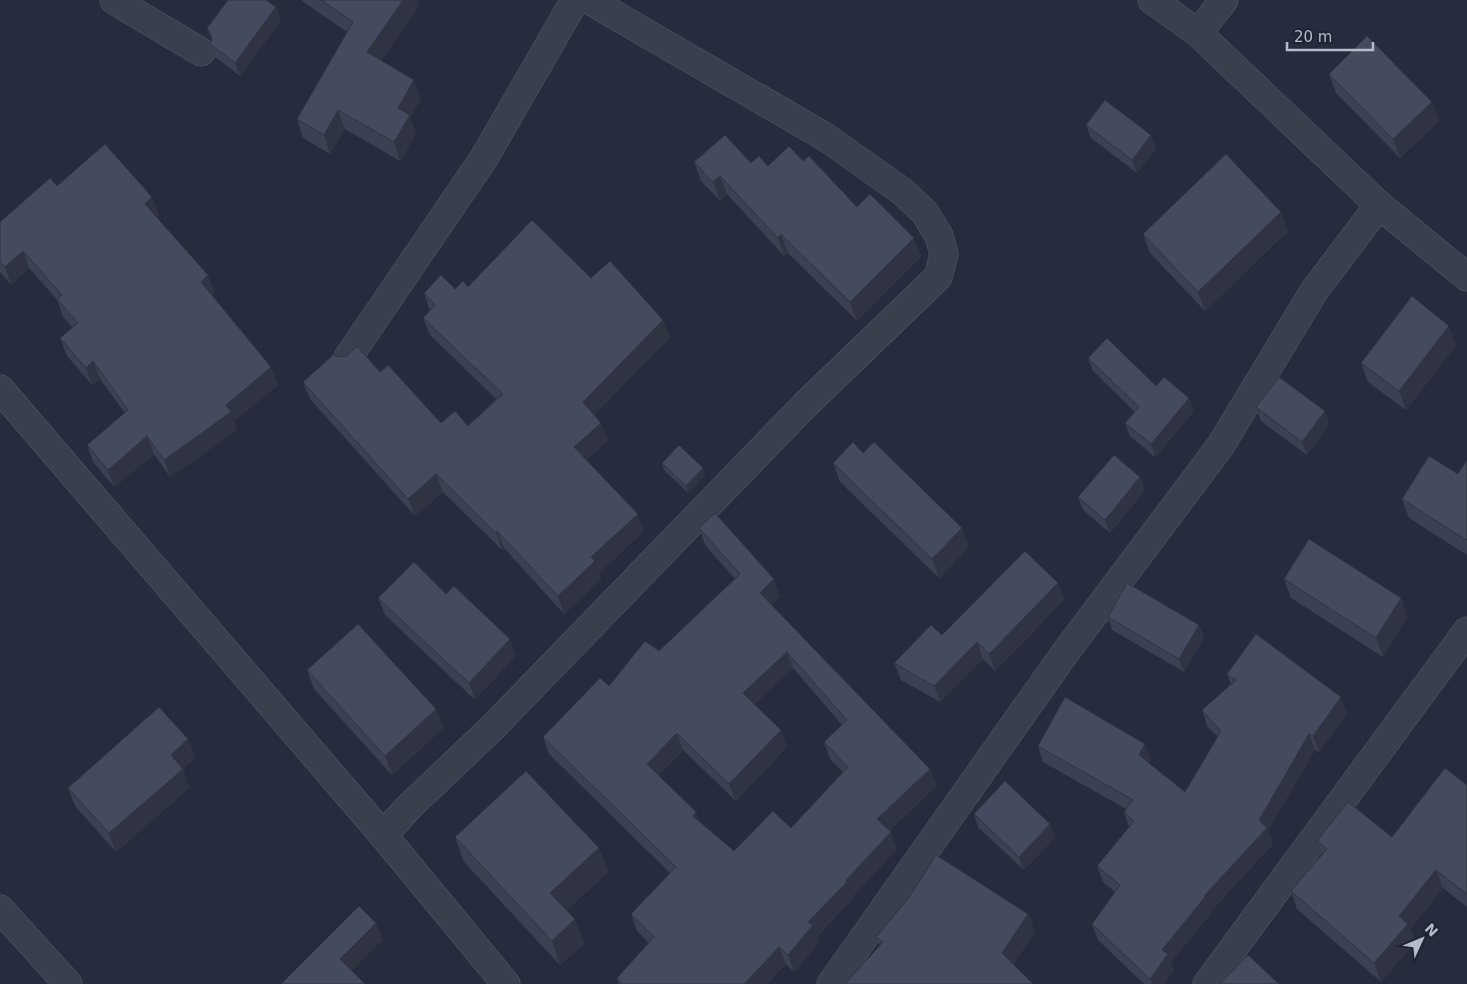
<svg xmlns="http://www.w3.org/2000/svg" width="1467" height="984" font-family="'DejaVu Sans',sans-serif">
<rect width="100%" height="100%" fill="#262c3e"/>
<g fill="none" stroke-linecap="round" stroke-linejoin="round">
<g stroke="#555a69" stroke-width="29">
<g id="minor">
<polyline points="114,0 201,52"/>
<polyline points="1152,0 1198,33 1379,205 1467,277"/>
<polyline points="1198,33 1224,0"/>
<polyline points="347,359 484,158 575,0"/>
<polyline points="0,389 383,835 506,984"/>
<polyline points="383,835 411,805 493,727 805,405 938,277 944,254 939,236 925,213 903,192 827,138 589,0"/>
<polyline points="0,909 68,984"/>
<polyline points="831,984 1065,653 1221,445 1314,291 1379,205"/>
<polyline points="1207,984 1467,631"/>
</g>
</g>
<use href="#minor" stroke="#3a3f4e" stroke-width="28"/>
</g>
<g fill="#3b4052" fill-rule="evenodd">
<polygon points="302,0 417,0 419,6 381,60 421,99 410,117 416,134 400,161 345,129 330,154 303,138 297,119 347,32 302,1"/>
<polygon points="276,7 281,20 240,76 215,57 210,44 211,40 207,28"/>
<polygon points="1329,74 1432,102 1439,121 1400,158 1336,93"/>
<polygon points="1086,125 1156,148 1137,173 1091,138"/>
<polygon points="803,161 857,207 921,256 857,321 788,253 784,256 727,194 720,201 701,181 694,162 751,163 768,166"/>
<polygon points="57,186 152,197 159,215 156,217 208,275 214,293 212,295 271,367 278,385 234,421 237,430 170,477 154,454 114,487 93,462 87,445 125,413 100,379 92,385 67,356 60,338 73,328 63,317 57,300 29,268 11,285 0,272 0,222"/>
<polygon points="1288,231 1205,311 1150,253 1143,234"/>
<polygon points="591,278 670,337 594,415 608,440 586,460 644,531 599,573 601,579 564,614 504,548 502,550 443,492 415,516 310,399 303,382 380,372 441,423 468,426 496,399 430,335 423,318 430,311 424,293 468,287"/>
<polygon points="1456,345 1406,410 1368,382 1361,363"/>
<polygon points="1088,358 1156,386 1194,411 1155,457 1130,436 1125,423 1135,412 1093,371"/>
<polygon points="1256,407 1325,411 1329,424 1307,455 1261,421"/>
<polygon points="1467,460 1467,555 1409,518 1402,499 1458,474"/>
<polygon points="662,463 703,468 705,475 688,493 664,470"/>
<polygon points="833,463 969,547 939,578 840,482"/>
<polygon points="1140,477 1145,490 1110,533 1083,510 1078,497"/>
<path d="M699 528 780 596 771 605 930 769 936 786 889 831 897 849 852 897 853 899 817 936 819 942 794 972 786 964 767 984H619L617 978 649 943 637 931 631 914 670 873 549 754 543 737 609 686 659 651 735 579 705 545ZM793 668 842 725 824 742 830 759 843 772 791 828 734 851 699 821 696 812 658 775 683 750 736 801 787 747 754 704Z"/>
<polygon points="1284,579 1401,598 1407,617 1383,657 1291,598"/>
<polygon points="1058,583 1064,600 995,671 983,659 940,702 901,680 894,663 942,635"/>
<polygon points="446,594 516,655 475,700 385,615 378,598"/>
<polygon points="1108,617 1199,625 1204,638 1184,672 1112,630"/>
<polygon points="307,670 436,709 443,728 392,775 314,689"/>
<polygon points="1227,674 1347,713 1319,752 1315,750 1268,830 1273,844 1211,911 1211,913 1171,962 1174,970 1164,984 1144,984 1098,940 1092,924 1115,892 1103,882 1097,866 1129,827 1124,812 1126,809 1043,762 1038,746 1151,760 1149,763 1185,792 1218,737 1207,726 1202,710 1231,684"/>
<polygon points="188,739 195,758 183,769 189,788 116,852 75,806 68,788"/>
<polygon points="1467,785 1467,907 1443,888 1410,929 1415,942 1381,982 1297,909 1291,891 1322,855 1317,841 1392,837"/>
<polygon points="974,814 1050,824 1055,837 1024,870 978,827"/>
<polygon points="455,837 599,848 608,872 567,910 575,919 584,944 560,965 464,862"/>
<polygon points="1028,914 1035,932 1013,964 880,946 876,937"/>
</g>
<g fill="#303442">
<polygon points="403,0 417,0 419,6 374,71 367,52"/>
<polygon points="276,7 281,20 240,76 235,63"/>
<polygon points="414,80 421,99 410,117 416,134 400,161 394,142 398,108"/>
<polygon points="1432,102 1439,121 1400,158 1393,139"/>
<polygon points="338,110 345,129 330,154 324,135"/>
<polygon points="1151,135 1156,148 1137,173 1132,160"/>
<polygon points="720,176 727,194 720,201 713,182"/>
<polygon points="152,197 159,215 151,222 145,204"/>
<polygon points="1281,212 1288,231 1205,311 1198,292"/>
<polygon points="781,234 788,253 784,256 778,238"/>
<polygon points="914,238 921,256 857,321 850,302"/>
<polygon points="23,251 29,268 11,285 5,267"/>
<polygon points="208,275 214,293 207,299 201,282"/>
<polygon points="663,320 670,337 589,420 583,402"/>
<polygon points="1449,326 1456,345 1406,410 1399,391"/>
<polygon points="93,361 100,379 92,385 86,368"/>
<polygon points="271,367 278,385 234,421 237,430 170,477 164,460 226,405"/>
<polygon points="1189,398 1194,411 1155,457 1151,444"/>
<polygon points="1325,411 1329,424 1307,455 1302,442"/>
<polygon points="601,423 608,440 581,465 574,447"/>
<polygon points="147,436 154,454 114,487 108,470"/>
<polygon points="703,468 705,475 688,493 686,486"/>
<polygon points="436,474 443,492 415,516 408,499"/>
<polygon points="1140,477 1145,490 1110,533 1105,520"/>
<polygon points="638,514 644,531 599,573 601,579 564,614 558,596 591,557"/>
<polygon points="962,528 969,547 939,578 932,559"/>
<polygon points="497,531 504,548 502,550 496,533"/>
<polygon points="774,579 780,596 766,610 760,593"/>
<polygon points="1058,583 1064,600 995,671 989,654"/>
<polygon points="1401,598 1407,617 1383,657 1376,638"/>
<polygon points="1199,625 1204,638 1184,672 1179,659"/>
<polygon points="510,639 516,655 475,700 469,683"/>
<polygon points="977,642 983,659 940,702 934,686"/>
<polygon points="787,652 793,668 749,710 743,693"/>
<polygon points="1341,697 1347,713 1319,752 1313,736"/>
<polygon points="436,709 443,728 392,775 385,756"/>
<polygon points="781,730 787,747 736,801 729,784"/>
<polygon points="677,733 683,750 653,781 647,764"/>
<polygon points="1309,734 1315,750 1268,830 1273,844 1211,911 1211,913 1171,962 1174,970 1164,984 1152,984 1150,979 1162,950 1204,896 1259,820"/>
<polygon points="188,739 195,758 183,769 189,788 116,852 109,833 171,755"/>
<polygon points="1145,744 1151,760 1145,771 1139,755"/>
<polygon points="930,769 936,786 884,836 877,819"/>
<polygon points="696,812 702,829 693,816"/>
<polygon points="1050,824 1055,837 1024,870 1019,857"/>
<polygon points="891,832 897,849 852,897 853,899 817,936 819,942 794,972 788,955 808,922"/>
<polygon points="599,848 608,872 559,917 550,893"/>
<polygon points="1436,870 1443,888 1410,929 1415,942 1381,982 1374,963 1399,916"/>
<polygon points="1028,914 1035,932 1009,971 1002,953"/>
<polygon points="575,919 584,944 560,965 552,941"/>
<polygon points="376,923 383,940 346,976 340,959"/>
<polygon points="779,947 786,964 767,984 744,984"/>
</g>
<g fill="#454b5f" stroke="#303442" fill-rule="evenodd">
<polygon points="228,0 266,0 276,7 235,63 210,44 212,39 210,32 207,28"/>
<polygon points="321,0 403,0 367,52 414,80 398,108 410,115 394,142 338,110 324,135 297,119 353,22"/>
<polygon points="1367,36 1432,102 1393,139 1329,74"/>
<polygon points="1105,100 1151,135 1132,160 1086,125"/>
<polygon points="725,135 751,163 759,156 768,166 789,146 803,161 809,156 857,207 870,194 914,238 850,302 781,234 778,238 720,176 713,182 694,162"/>
<polygon points="105,144 152,197 145,204 208,275 201,282 271,367 226,405 231,412 164,460 147,436 108,470 87,445 128,410 93,361 86,368 60,338 78,323 57,299 62,295 23,251 5,267 0,262 0,222 50,178 57,186"/>
<polygon points="1226,154 1281,212 1198,292 1143,234"/>
<polygon points="532,220 591,278 610,261 663,320 583,402 601,423 574,447 638,514 591,557 595,561 558,596 497,531 496,533 436,474 408,499 303,382 333,355 340,357 347,356 357,346 380,372 388,365 441,423 455,411 468,426 503,394 423,318 435,305 424,293 441,275 455,289 463,281 468,287"/>
<polygon points="1412,296 1449,326 1399,391 1361,363"/>
<polygon points="1107,338 1156,386 1164,377 1189,398 1151,444 1125,423 1139,407 1088,358"/>
<polygon points="1279,377 1325,411 1302,442 1256,407"/>
<polygon points="853,442 863,453 874,442 962,528 932,559 833,463"/>
<polygon points="679,445 703,468 686,486 662,463"/>
<polygon points="1114,455 1140,477 1105,520 1078,497"/>
<polygon points="1429,456 1458,474 1467,460 1467,538 1466,540 1402,499"/>
<path d="M715 513 774 579 760 593 930 769 877 819 891 832 846 880 847 882 808 922 813 925 788 955 779 947 744 984H623L617 978 654 937 631 914 676 867 543 737 600 678 609 686 645 641 659 651 740 574 699 528ZM787 652 847 720 824 742 848 767 791 828 773 811 734 851 693 816 696 812 647 764 677 733 729 784 781 730 743 693Z"/>
<polygon points="1309,539 1401,598 1376,638 1284,579"/>
<polygon points="1025,551 1058,583 989,654 977,642 934,686 894,663 931,625 942,635"/>
<polygon points="414,562 446,594 454,586 510,639 469,683 378,598"/>
<polygon points="1127,583 1199,625 1179,659 1108,617"/>
<polygon points="358,624 436,709 385,756 307,670"/>
<polygon points="1256,634 1341,697 1313,736 1309,734 1259,820 1267,828 1204,896 1205,897 1162,950 1168,954 1150,979 1092,924 1120,885 1097,866 1134,821 1124,812 1133,800 1038,746 1065,697 1145,744 1139,755 1185,792 1221,731 1202,710 1236,680 1227,674"/>
<polygon points="159,707 188,739 171,755 183,769 109,833 68,788"/>
<polygon points="1445,768 1467,785 1467,894 1436,870 1399,916 1408,924 1374,963 1291,891 1327,849 1317,841 1348,802 1392,837"/>
<polygon points="526,771 599,848 550,893 575,919 552,941 455,837"/>
<polygon points="1005,781 1050,824 1019,857 974,814"/>
<polygon points="936,855 1028,914 1002,953 1033,984 845,984 883,942 876,937 908,899"/>
<polygon points="359,906 376,923 340,959 365,984 281,984"/>
<polygon points="1248,955 1279,984 1220,984"/>
</g>
<g transform="translate(1422 939) rotate(46)" stroke="#1f2433" stroke-width="4" paint-order="stroke">
<path d="M0-4L9 19L0 12L-9 19Z" fill="#b6bac9"/>
<text y="-8" font-size="14" font-weight="bold" text-anchor="middle" fill="#b6bac9">N</text>
</g>
<path d="M1287 42v8h86v-8" fill="none" stroke="#b6bac9" stroke-width="2.5"/>
<text x="1294" y="42" font-size="15" fill="#b6bac9" stroke="#1f2433" stroke-width="4" paint-order="stroke">20 m</text>
</svg>
